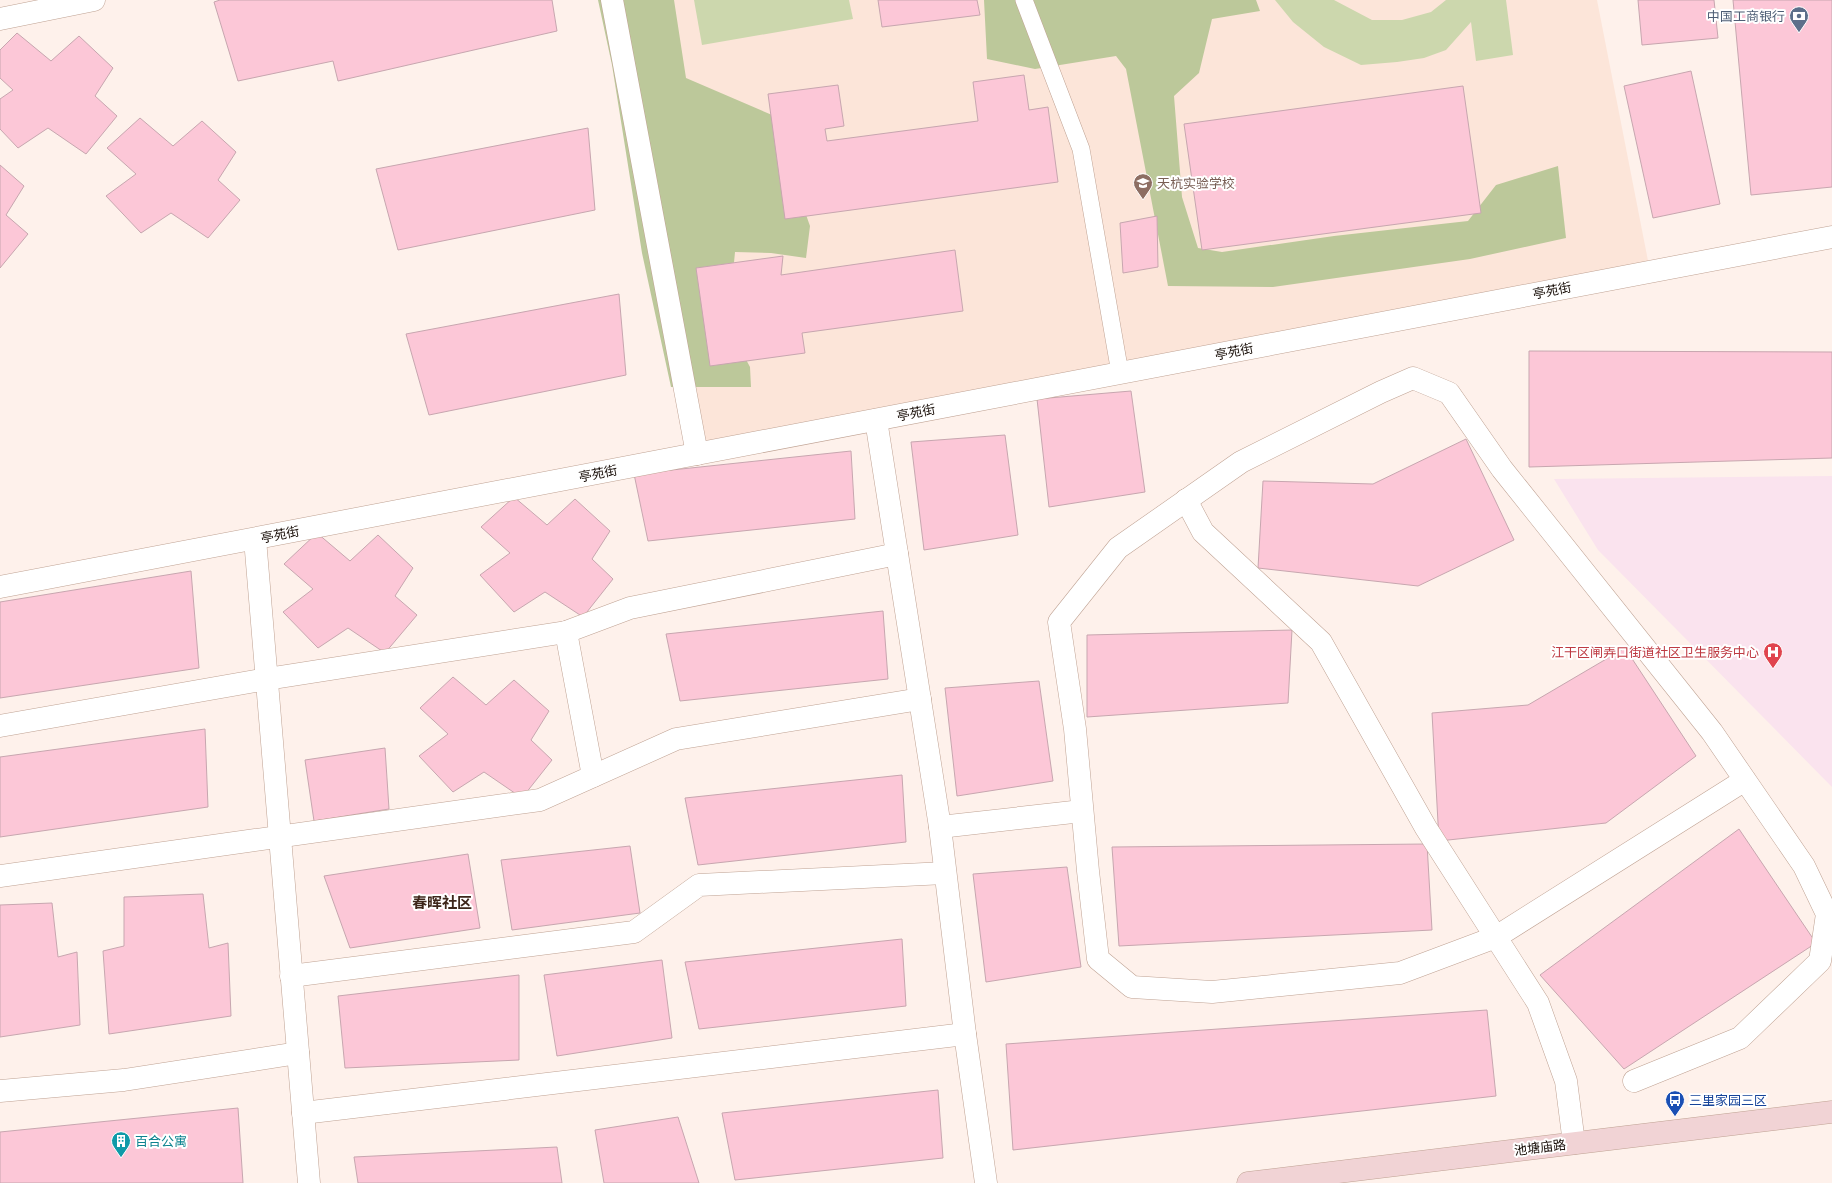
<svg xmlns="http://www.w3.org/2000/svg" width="1832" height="1183" font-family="'Fira Sans','Noto Sans SC',sans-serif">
<rect width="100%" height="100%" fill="#fef1eb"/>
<polygon fill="#fce5d9" points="612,0 1597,0 1650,271 697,454"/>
<polygon fill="#fae3ee" points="1832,476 1832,787 1598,550 1554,479"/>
<g fill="#ccd7ad">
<polygon points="694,0 849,0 853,19 702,45"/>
<polygon points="1275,0 1334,0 1372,20 1402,20 1431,12 1446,0 1506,0 1513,55 1476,61 1471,22 1446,50 1424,58 1397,62 1361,65 1324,47 1293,22"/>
</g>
<g fill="#bcc89a">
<polygon points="598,0 674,0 686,78 772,115 790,170 810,226 806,258 771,253 735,252 728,326 750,367 751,387 671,387 642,253 612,65"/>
<polygon points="984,0 1256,0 1260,11 1212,19 1199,73 1174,96 1182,197 1198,248 1222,252 1334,236 1468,221 1496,185 1558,166 1566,238 1470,259 1273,287 1168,286 1126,69 1116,56 1035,69 987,59"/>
</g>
<g fill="#fcc7d7" stroke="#c7a6af">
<polygon points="220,0 552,0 557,31 338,81 333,61 238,81 214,2"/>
<polygon points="878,0 977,0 980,15 882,27"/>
<polygon points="1638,0 1714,0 1718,38 1642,45"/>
<polygon points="1733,0 1832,0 1832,187 1751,195"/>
<polygon points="17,33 51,61 79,36 113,68 95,96 117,116 86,154 48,128 18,148 0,129 0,99 13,90 0,78 0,50"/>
<polygon points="1691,71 1720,204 1653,218 1624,86"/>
<polygon points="1024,75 1029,110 1048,107 1058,182 785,219 768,94 838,85 844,126 825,129 827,141 978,121 973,82"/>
<polygon points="1463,86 1481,213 1202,250 1184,124"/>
<polygon points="140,118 173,146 202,121 236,152 218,180 240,200 208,238 171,213 141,233 106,196 136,174 107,148"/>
<polygon points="588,128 595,210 398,250 376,169"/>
<polygon points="0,165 24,186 6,215 28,234 0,268"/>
<polygon points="1157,216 1158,267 1123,273 1120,223"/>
<polygon points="955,250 963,311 802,333 805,353 710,366 696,268 783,256 781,275"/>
<polygon points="619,294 626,375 429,415 406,334"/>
<polygon points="1529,351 1832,352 1832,458 1529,467"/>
<polygon points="1131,391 1145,492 1049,507 1037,399"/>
<polygon points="1005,435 1018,535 924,550 911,442"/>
<polygon points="1466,439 1514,540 1418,586 1258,568 1263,481 1373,484"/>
<polygon points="851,451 855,519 648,541 634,474"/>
<polygon points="514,497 547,525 575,499 610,531 592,559 613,579 583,617 545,592 514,612 480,575 510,553 481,527"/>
<polygon points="317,533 350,561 378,535 413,568 395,596 417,615 385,653 348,628 318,648 283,612 313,589 284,564"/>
<polygon points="191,571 199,668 0,698 0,602"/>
<polygon points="883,611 888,679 680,701 666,634"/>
<polygon points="1292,630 1288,703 1087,717 1087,635"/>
<polygon points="1625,648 1696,756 1606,823 1439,841 1432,713 1528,705"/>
<polygon points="453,677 486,705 514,680 549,711 531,740 552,760 522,798 484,772 453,792 419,756 448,734 420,708"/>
<polygon points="1039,681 1053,781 957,796 945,688"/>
<polygon points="205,729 208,807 0,837 0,757"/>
<polygon points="385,748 389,809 314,821 305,760"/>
<polygon points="902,775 906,842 698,865 685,798"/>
<polygon points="1739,829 1816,943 1624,1069 1540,975"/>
<polygon points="1427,844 1432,930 1119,946 1112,847"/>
<polygon points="630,846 640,913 512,930 501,860"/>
<polygon points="468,854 480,928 350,948 324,876"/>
<polygon points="1067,867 1081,967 986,982 973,874"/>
<polygon points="203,894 209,948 228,943 231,1016 109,1034 103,951 124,946 124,897"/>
<polygon points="52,903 58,957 77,952 80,1025 0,1037 0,905"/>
<polygon points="902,939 906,1006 699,1029 685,962"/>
<polygon points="662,960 672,1038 557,1056 544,975"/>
<polygon points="519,975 519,1060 345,1068 338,996"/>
<polygon points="1487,1010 1496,1096 1013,1150 1006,1044"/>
<polygon points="938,1090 943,1158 735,1180 722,1113"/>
<polygon points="238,1108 243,1183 0,1183 0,1132"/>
<polygon points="678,1117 699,1183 604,1183 595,1130"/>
<polygon points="557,1147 562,1183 358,1183 354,1157"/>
</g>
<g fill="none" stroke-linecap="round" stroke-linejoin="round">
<g stroke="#bfa293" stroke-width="18">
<polyline id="lane" points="1024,0 1081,149 1120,373"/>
</g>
<g stroke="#bfa293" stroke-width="23">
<g id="street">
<polyline points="612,0 697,454"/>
<polyline points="0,19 94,0"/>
<polyline points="876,420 940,827 965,1034 986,1183"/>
<polyline points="1186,500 1203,532 1321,642 1426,828 1538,1003 1566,1081 1574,1143"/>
<polyline points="255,539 309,1183"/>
<polyline points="0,587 1832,237"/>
<polyline points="566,632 593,776"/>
<polyline points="0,726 267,679 566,632 630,608 897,554"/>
<polyline points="940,827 1082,811"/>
<polyline points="0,876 540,800 676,739 920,699"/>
<polyline points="291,976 634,932 699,885 945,873"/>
<polyline points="1634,1081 1740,1038 1820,961 1827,914 1804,866 1712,732 1502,469 1449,393 1413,378 1381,392 1241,462 1118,548 1059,622 1075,729 1088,871 1098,959 1132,987 1212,992 1400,973 1496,937 1745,780"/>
<polyline points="0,1091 124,1080 298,1053"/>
<polyline points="303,1113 965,1034"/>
</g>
</g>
<g stroke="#bfa293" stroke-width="23">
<polyline id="secondary" points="1248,1183 1832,1112"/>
</g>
<use href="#lane" stroke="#fff" stroke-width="17"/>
<use href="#street" stroke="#fff" stroke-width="22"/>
<use href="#secondary" stroke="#f1d3d5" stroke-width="22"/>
</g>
<defs>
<g id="bank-pin" transform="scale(1)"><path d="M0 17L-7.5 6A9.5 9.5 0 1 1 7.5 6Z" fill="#5c6f8a" stroke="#fff"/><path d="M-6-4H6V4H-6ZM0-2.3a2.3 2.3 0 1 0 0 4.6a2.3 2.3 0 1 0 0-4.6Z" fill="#fff"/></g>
<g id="school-pin" transform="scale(1)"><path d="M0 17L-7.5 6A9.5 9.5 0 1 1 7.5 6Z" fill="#8d6e63" stroke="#fff"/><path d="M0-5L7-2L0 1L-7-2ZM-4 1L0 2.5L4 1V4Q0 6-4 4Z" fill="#fff"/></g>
<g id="hospital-pin" transform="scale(1)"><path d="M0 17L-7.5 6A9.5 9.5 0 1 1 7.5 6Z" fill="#e0444e" stroke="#fff"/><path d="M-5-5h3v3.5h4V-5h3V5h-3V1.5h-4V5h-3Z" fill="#fff"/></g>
<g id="bus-pin" transform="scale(1)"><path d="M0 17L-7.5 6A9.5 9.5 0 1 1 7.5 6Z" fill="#1a4fb4" stroke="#fff"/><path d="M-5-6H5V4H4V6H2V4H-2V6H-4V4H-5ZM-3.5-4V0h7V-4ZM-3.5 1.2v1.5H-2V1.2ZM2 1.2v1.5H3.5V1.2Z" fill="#fff"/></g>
<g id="building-pin" transform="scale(1)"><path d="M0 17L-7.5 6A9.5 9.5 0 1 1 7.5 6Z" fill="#0f9aa8" stroke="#fff"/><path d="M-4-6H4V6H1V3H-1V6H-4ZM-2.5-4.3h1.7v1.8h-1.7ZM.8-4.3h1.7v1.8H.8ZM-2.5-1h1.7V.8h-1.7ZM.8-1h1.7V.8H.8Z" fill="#fff"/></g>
</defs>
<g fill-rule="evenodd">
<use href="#bank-pin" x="1799" y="16"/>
<use href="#school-pin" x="1143" y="183"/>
<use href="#hospital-pin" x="1773" y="652"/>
<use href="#bus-pin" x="1675" y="1100"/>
<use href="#building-pin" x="121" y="1141"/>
</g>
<g text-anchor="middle" stroke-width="4" stroke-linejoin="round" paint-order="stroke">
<g font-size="13" fill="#4e5e75" stroke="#fff" text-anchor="end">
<text x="1785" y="21">中国工商银行</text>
</g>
<g font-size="13" fill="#785e54" stroke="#fff" text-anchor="start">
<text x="1157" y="188">天杭实验学校</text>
</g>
<g font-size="13" fill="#190f09" stroke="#fff">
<text transform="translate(1552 290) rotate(-11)" y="5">亭苑街</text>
<text transform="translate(1234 351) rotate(-11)" y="5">亭苑街</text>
<text transform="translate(916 412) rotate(-11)" y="5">亭苑街</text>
<text transform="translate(598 473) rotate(-11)" y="5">亭苑街</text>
<text transform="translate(280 534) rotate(-11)" y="5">亭苑街</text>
<text transform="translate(1540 1147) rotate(-7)" y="5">池塘庙路</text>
</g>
<g font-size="13" fill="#be3a42" stroke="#fff" text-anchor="end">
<text x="1759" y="657">江干区闸弄口街道社区卫生服务中心</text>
</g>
<g font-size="13" fill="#164399" stroke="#fff" text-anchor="start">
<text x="1689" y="1105">三里家园三区</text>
</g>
<g font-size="13" fill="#0d838f" stroke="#fff" text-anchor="start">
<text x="135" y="1146">百合公寓</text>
</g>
<g font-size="15" font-weight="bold" fill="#3e271b" stroke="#fff">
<text x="442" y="908">春晖社区</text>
</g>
</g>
</svg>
